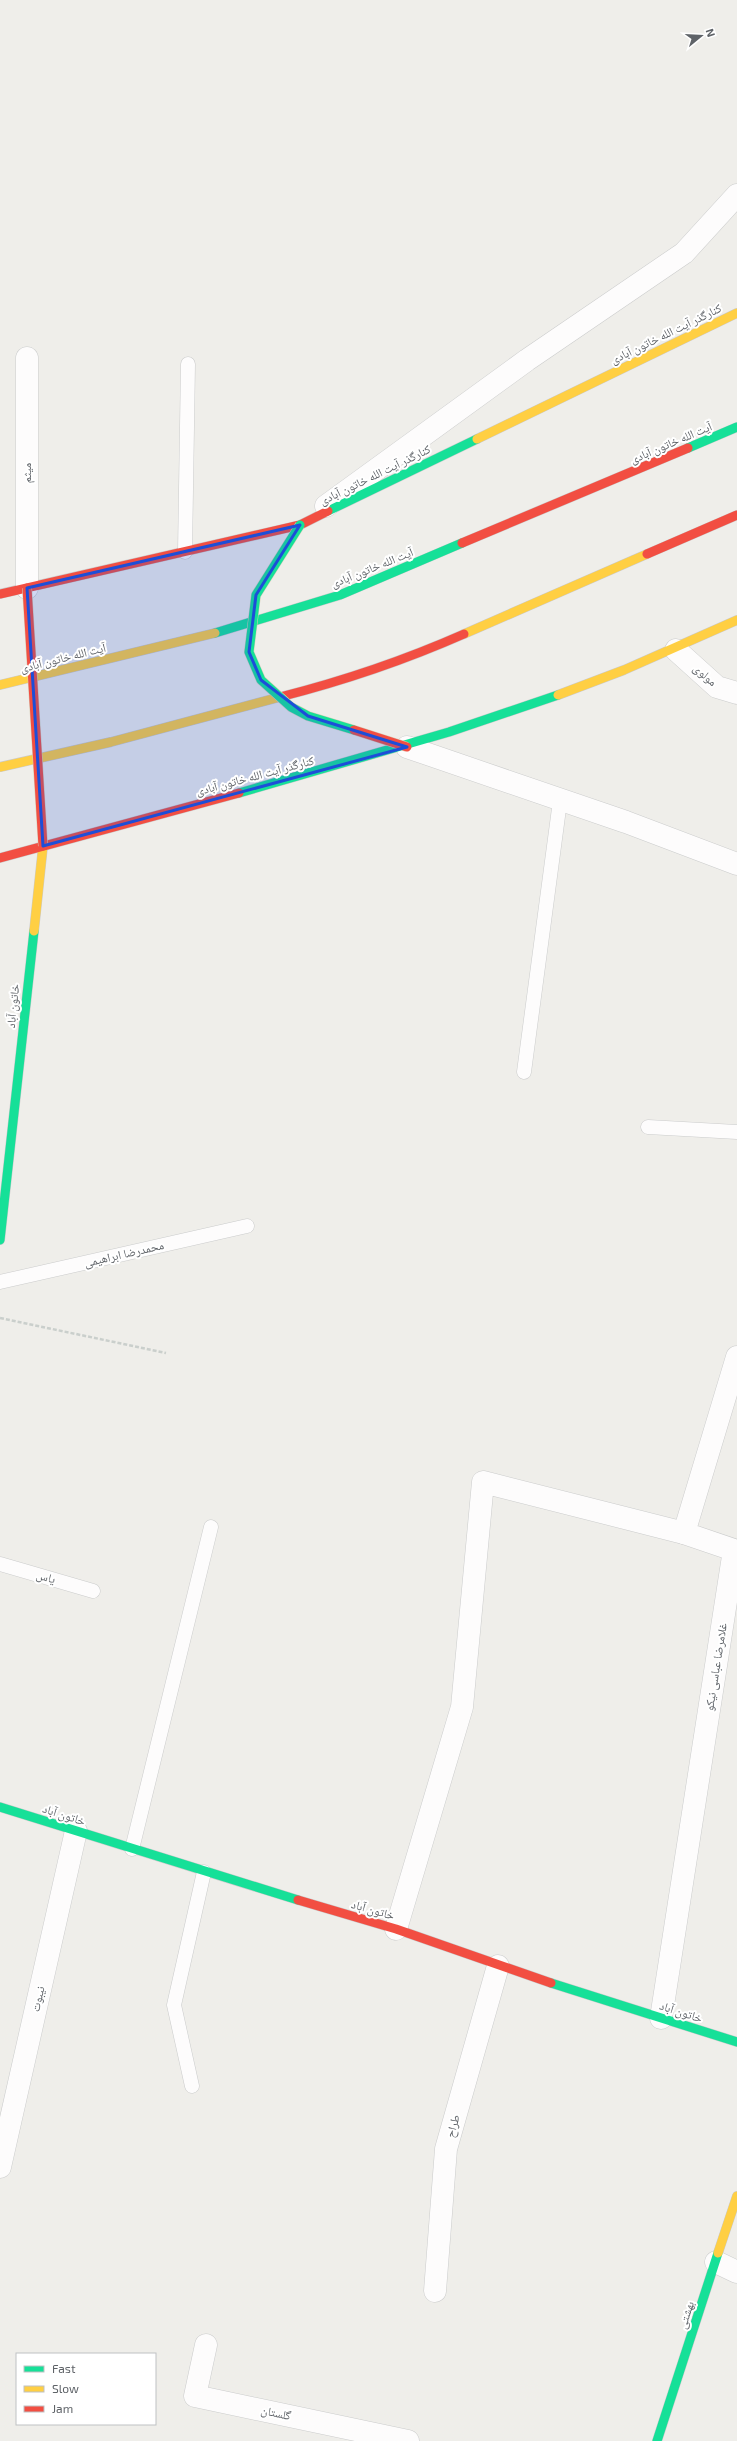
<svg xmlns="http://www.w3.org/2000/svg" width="737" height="2441" font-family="'Exo 2','Noto Naskh Arabic',sans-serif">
<rect width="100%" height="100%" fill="#efeeea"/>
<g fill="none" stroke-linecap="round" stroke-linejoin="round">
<g stroke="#cbcccc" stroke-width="15">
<g id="lane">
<polyline points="185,552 188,364"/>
<polyline points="524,1072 560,801"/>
<polyline points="648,1127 737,1132"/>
<polyline points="0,1282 247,1226"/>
<polyline points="0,1564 93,1591"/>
<polyline points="132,1849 211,1527"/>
<polyline points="192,2086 174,2005 204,1872"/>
</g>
</g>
<g stroke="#cbcccc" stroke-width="23">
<g id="street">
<polyline points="326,506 527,360 684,253 737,195"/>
<polyline points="27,588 27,358"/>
<polyline points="676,650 717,687 737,693"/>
<polyline points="407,747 626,822 737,864"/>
<polyline points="396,1929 462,1707 483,1482 684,1533"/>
<polyline points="661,2018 734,1550 684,1533 737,1357"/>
<polyline points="0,2167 76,1831"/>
<polyline points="716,2262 737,2272"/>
<polyline points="435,2291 446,2149 498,1966"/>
<polyline points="206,2345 195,2396 408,2441"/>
</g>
</g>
<g stroke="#cacacb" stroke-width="10">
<g id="fast">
<polyline points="688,448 737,427"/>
<polyline points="328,511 477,439"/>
<polyline points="215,633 340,595 462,543"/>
<polyline points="239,793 449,732 558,695"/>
<polyline points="0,1240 34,931"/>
<polyline points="0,1807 298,1900"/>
<polyline points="551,1983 737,2042"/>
<polyline points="657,2441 718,2253"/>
</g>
</g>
<g stroke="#cacacb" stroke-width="10">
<g id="slow">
<polyline points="477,439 737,313"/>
<polyline points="464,634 647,554"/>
<polyline points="0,685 215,633"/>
<polyline points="558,695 624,670 737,620"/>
<polyline points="0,767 111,742 280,697"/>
<polyline points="34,931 43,846"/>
<polyline points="718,2253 737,2196"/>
</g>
</g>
<g stroke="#cacacb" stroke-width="10">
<g id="jam">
<polyline points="462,543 688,448"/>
<polyline points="647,554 737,515"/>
<polyline points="0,594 300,525 328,511"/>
<path d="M280 697C343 681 405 660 464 634"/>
<polyline points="0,858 239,793"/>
<polyline points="298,1900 396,1929 551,1983"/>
</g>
</g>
<polyline stroke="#cacfcc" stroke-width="2.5" stroke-dasharray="4 2" stroke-linecap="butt" points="0,1318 166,1353"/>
<use href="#lane" stroke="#fdfcfc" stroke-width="14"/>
<use href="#street" stroke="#fdfcfc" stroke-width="22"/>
<use href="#fast" stroke="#16e098" stroke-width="9"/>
<use href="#slow" stroke="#ffcf43" stroke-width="9"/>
<use href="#jam" stroke="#f24e42" stroke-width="9"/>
<g stroke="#d7ceb8" stroke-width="10" stroke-linecap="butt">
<polyline id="fast-bridge" points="300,525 256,595 249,652 261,680 291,707 308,716 354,730"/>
</g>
<g stroke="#d7ceb8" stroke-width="10" stroke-linecap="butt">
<g id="jam-bridge">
<polyline points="27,588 43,846"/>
<polyline points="354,730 407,747"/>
</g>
</g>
<use href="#fast-bridge" stroke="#16e098" stroke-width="9"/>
<use href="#jam-bridge" stroke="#f24e42" stroke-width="9"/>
</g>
<path fill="#1d4ed8" fill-opacity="0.2" stroke="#1d4ed8" stroke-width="3" stroke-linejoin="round" d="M300 525 256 595 249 652 261 680 308 716 407 747 43 846 27 588Z"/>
<g text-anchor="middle" stroke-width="4" stroke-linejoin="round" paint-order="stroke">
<g font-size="12" fill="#5f6368" stroke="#fff">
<text transform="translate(666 334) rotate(-26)" y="4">کنارگذر آیت الله خاتون آبادی</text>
<text transform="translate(671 443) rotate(-23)" y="4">آیت الله خاتون آبادی</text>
<text transform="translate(27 473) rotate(-90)" y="4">میثم</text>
<text transform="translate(375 475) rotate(-26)" y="4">کنارگذر آیت الله خاتون آبادی</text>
<text transform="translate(372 568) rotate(-22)" y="4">آیت الله خاتون آبادی</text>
<text transform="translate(63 658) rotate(-14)" y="4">آیت الله خاتون آبادی</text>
<text transform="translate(705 675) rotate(41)" y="4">مولوی</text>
<text transform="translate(255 776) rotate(-15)" y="4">کنارگذر آیت الله خاتون آبادی</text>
<text transform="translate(13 1006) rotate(-84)" y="4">خاتون آباد</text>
<text transform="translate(124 1254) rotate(-13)" y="4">محمدرضا ابراهیمی</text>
<text transform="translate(46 1577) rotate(16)" y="4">یاس</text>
<text transform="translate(716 1667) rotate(-81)" y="4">غلامرضا عباسی نیکو</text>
<text transform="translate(64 1815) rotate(18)" y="4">خاتون آباد</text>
<text transform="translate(373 1910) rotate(16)" y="4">خاتون آباد</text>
<text transform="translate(38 1999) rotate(-77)" y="4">نیبوت</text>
<text transform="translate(681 2012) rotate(18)" y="4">خاتون آباد</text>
<text transform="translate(453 2126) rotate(-74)" y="4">طراح</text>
<text transform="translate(686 2315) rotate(-72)" y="4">بهشتی</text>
<text transform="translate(276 2413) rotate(12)" y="4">گلستان</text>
</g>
</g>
<rect x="16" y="2353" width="140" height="72" fill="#ffffff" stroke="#bfc1c3"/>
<rect x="24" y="2366" width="20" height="6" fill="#16e098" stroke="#bfc1c3"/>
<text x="52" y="2373" font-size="12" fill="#5f6368">Fast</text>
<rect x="24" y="2386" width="20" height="6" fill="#ffcf43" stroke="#bfc1c3"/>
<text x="52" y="2393" font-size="12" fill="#5f6368">Slow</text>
<rect x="24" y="2406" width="20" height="6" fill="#f24e42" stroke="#bfc1c3"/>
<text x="52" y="2413" font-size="12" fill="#5f6368">Jam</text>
<g transform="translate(701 36) rotate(72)" stroke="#ffffff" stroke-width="3" paint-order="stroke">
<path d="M0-3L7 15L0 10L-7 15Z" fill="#5f6368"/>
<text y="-6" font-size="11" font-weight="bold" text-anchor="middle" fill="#5f6368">N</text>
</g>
</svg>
